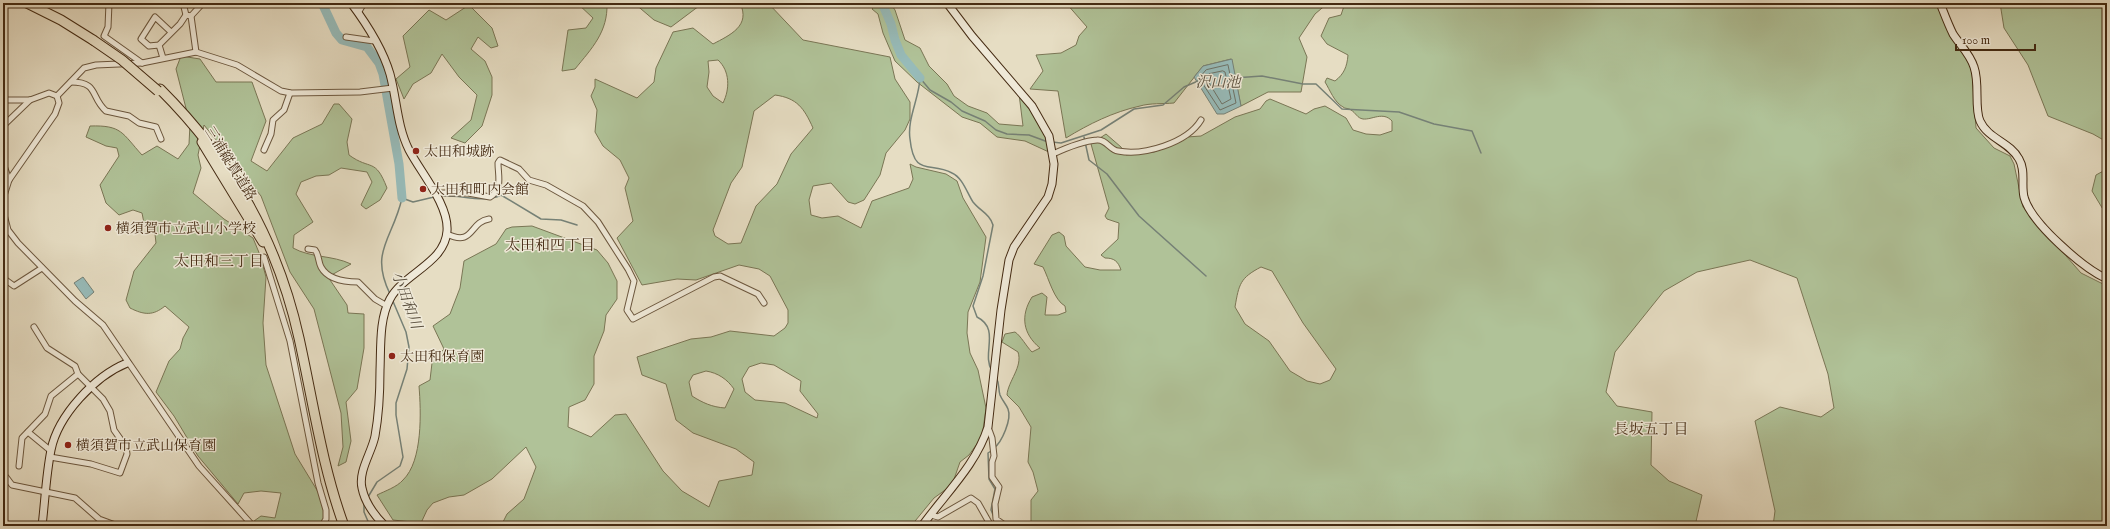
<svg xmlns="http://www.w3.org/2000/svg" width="2110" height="529" font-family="'IM FELL English','Noto Serif JP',serif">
<rect width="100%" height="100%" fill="#e6ddc3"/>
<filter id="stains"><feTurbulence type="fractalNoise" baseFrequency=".005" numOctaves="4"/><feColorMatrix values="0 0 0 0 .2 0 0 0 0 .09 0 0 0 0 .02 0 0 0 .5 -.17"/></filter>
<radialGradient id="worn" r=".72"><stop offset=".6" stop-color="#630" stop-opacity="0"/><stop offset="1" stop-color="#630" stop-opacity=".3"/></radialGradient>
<g fill="#b0c298" stroke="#7a7655" fill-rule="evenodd">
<path d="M577 3H607C608 32 592 48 575 69L562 71 568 30 586 28 593 18Z"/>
<polygon points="634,3 703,3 671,27 654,20"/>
<path d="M740 3H768L803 40 890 57 895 79 910 102V119L905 130 886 153 880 175 864 200 855 204 848 202 831 183 813 186 809 200 811 215 822 218 838 216 861 228 872 201 909 188 913 179 910 164 916 167 946 174 957 181 963 198 986 237 980 282 968 312 967 333 970 353 978 370 986 408 982 437 969 455 960 462 952 485 934 498 911 526H501L507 514 524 499 536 467 526 447 492 479 464 495 449 497 433 503 427 510 421 523 393 520 377 495C385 491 397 487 403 480 423 461 421 411 419 386L430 380 432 363 444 349 433 326 450 314 460 288 464 261 496 244 506 229 512 227 532 226 597 250 608 263 617 281V299L606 315 604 331 594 356V384L585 400 569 407 568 427 591 437 615 415 626 414 663 471 682 491 709 507 719 481 752 475 754 462 736 449 693 433 676 420 666 384 642 375 637 357 691 339 711 337 730 331 774 336 785 328 788 323V310L770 276 759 269 739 265 696 280 677 279 642 285 617 238 633 221 625 188 629 178 620 160 603 146 595 132 597 110 591 96 595 87V79L637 98 654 82 656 68 673 32 693 28 713 44C730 35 751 26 740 3ZM718 60C730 71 730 89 723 103L713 96 707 87 709 72 708 61ZM775 95C797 98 804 108 813 128L791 154 777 184 756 206 741 243 728 244 715 236 713 230 731 183 742 167 754 111ZM761 363 774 365 801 381 800 391 818 414 817 418 785 403 755 400 745 392 742 379 749 367ZM706 371C718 373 727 379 734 389L725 408C712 407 703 403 692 396L689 382 693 375Z"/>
<polygon points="877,3 890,3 895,10 905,40 920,48 929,66 947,84 954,96 968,106 987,113 999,124 1023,126 1019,94 1047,135 1051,153 1025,141 997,137 980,123 962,117 917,82 895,61 883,33 878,14 872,9"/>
<path d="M1066 3H1328L1315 14 1299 38 1307 57 1301 92H1268L1241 106 1231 59 1203 66 1174 103C1163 104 1150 103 1140 106 1113 112 1089 124 1066 138L1058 91 1030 89 1043 71 1036 55 1061 53 1076 45 1079 36 1087 27Z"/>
<path d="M1345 3H1940L1972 70 1976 128 1994 148 2010 156 2014 164 2023 207 2081 273 2107 286V526H1773L1775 511 1755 421 1780 407 1821 417 1834 408 1828 374 1797 278 1750 260 1697 272 1664 291 1615 352 1606 392 1617 406 1652 412 1651 465 1669 481 1702 495 1695 526H1034L1031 523V500L1038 491 1033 472 1028 462 1031 427 1019 407 1007 395C1008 381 1023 367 1018 352L1002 342 1005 334 1015 332C1021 336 1026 346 1032 352L1040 348C1023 334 1020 316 1032 297L1042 293 1047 297 1045 315H1058L1066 312 1065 306C1054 300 1049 279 1043 267L1034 264 1052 235 1059 232 1064 236 1066 246 1085 267 1100 270H1121C1118 261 1114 258 1105 258L1101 255 1118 239 1119 223 1107 219 1105 216 1109 208 1091 144 1106 134 1121 147 1126 155 1154 152 1187 137 1201 136 1235 117 1260 109 1266 101 1270 99 1306 114 1314 109 1325 106 1346 118 1353 130 1366 134 1380 135 1392 131V121C1383 111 1372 120 1363 119 1357 118 1356 113 1351 110 1349 108 1345 109 1343 107 1334 102 1330 90 1325 82L1327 78 1335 81C1344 74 1347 67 1348 55L1327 44 1321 36 1329 18 1341 15ZM1261 267 1272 271 1303 323 1336 369 1330 380 1320 384 1307 381 1290 371 1269 341 1245 324 1235 307C1239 284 1240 278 1261 267Z"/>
<polygon points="2000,3 2107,3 2107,142 2093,134 2048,116 2028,65 2004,28"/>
<polygon points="469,5 492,28 498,46 491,48 478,37 471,49 485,61 492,77 492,95 482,126 465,143 451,138 471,120 477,95 459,77 442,54 431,73 413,84 404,99 396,79 410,67 403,36 429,10 446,20"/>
<path d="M181 56 200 59 216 82H252L266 121 251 161 267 171 293 138 322 124 334 104H339L352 119 347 142 349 155C371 171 375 157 387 188L380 200 366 209 361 205 372 182 367 172 341 168 329 175 316 176 301 182 296 194 313 222 294 235 293 248C311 258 332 255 351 264L328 277 347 305 348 313 364 314V348L357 389 346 402 351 441 346 462 338 466 343 447 341 413 314 309 290 272 261 196 204 125 198 155 201 168 193 193 224 219 253 238 260 255 266 277 263 323 266 365 295 454 323 500 324 526H259L254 521 261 516 275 518 281 493 261 491 244 493 238 504 198 456 174 416 156 392 169 361 180 349 183 338 189 327 165 306C153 316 144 315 130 308L126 300 134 271 156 243 155 234 144 223 142 213 133 210 119 215 106 203 100 185 119 156 117 148 106 146 86 137 90 126C122 125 122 133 142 155L157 146 178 159 189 144 190 124 176 69Z"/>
<polygon points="2107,169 2107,216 2092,191 2096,175"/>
</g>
<g fill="#97bbb9" stroke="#768176">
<polygon points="1232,59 1241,106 1224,114 1217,114 1194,77 1203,66"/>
<polygon points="83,277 94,292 86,299 74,283"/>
</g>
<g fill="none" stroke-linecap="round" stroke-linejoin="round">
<g stroke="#6e7266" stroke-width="1">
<polygon points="1228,65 1236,103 1220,110 1199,78 1206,70"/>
<polygon points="1223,71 1225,72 1231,99 1222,104 1206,78 1209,74"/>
</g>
<g stroke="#768176" stroke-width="1.5">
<polyline points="920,78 930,90 951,102 962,111 985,121 996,130 1007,134 1029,135 1048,142"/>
<path d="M920 78C919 99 907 119 910 139 914 178 930 161 952 173 963 178 967 193 973 202 980 211 990 214 993 225L983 276 973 306 977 317C1001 329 981 354 992 371"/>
<polyline points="1234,78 1262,76 1303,84 1316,84 1342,109 1399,112 1434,124 1472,131 1481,153"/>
<polyline points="1084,137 1089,160 1107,174 1139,216 1206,276"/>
<polyline points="1052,142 1061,143 1101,130 1134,109 1163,105 1184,87 1198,81"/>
<path d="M439 196C460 194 483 204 501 195L541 219 561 220 577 225"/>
<path d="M390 294C369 251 393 239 402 198L413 202 434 197"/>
<path d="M994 448C1002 442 1012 419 1008 409 1006 404 1002 400 1000 395 998 389 1000 384 996 377"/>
<polyline points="991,451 988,453 989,479 995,489 991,510 994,517"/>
<polyline points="368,497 377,482 400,466 403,457 396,415 396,403 407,369 409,347 406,332 392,299"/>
<polyline points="364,503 364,512 370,526"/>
<polyline points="995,520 998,526"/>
</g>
<g stroke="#97bbb9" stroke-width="9">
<polyline points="322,3 336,33 342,40 367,47 379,63 383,74 399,164 402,198"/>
<polyline points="882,3 891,24 895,40 901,55 920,78"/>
</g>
<g stroke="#6c573e" stroke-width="7">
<g id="street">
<polyline points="109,3 108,27 104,36 142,63"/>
<polyline points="183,3 186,15 191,16 196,52"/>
<polyline points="358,13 364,3"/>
<polyline points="191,16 203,3"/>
<polyline points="171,32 155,17 141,39 149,46 159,45 180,24 186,15"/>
<polyline points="346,37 374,41"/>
<polyline points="159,45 163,58"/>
<path d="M71 82C99 82 90 97 106 111L129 116 139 123 156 127 161 139"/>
<polyline points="3,100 30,100 49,93 57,96 84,68 96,65 142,63 196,52 237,65 281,91 291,93 360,92 393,88"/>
<polyline points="3,126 30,100"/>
<polyline points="264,150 271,134 273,120 284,110 290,93"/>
<path d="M1053 154C1066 148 1083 141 1097 140 1106 139 1110 150 1118 151 1144 156 1187 143 1201 120"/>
<polyline points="3,163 9,180"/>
<path d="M434 193H468L490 197C503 189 498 176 498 163L500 160 519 169 529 180 546 185 583 206 598 222 628 269 634 281 627 310 633 319 714 277 720 276 758 294 764 303"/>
<polyline points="3,199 9,180 55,114 59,103 57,96"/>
<polyline points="3,211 8,230 18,243 75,301 103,325 199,466 253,526"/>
<path d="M447 234C474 247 469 222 489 219"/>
<path d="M308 249 315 250C319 255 318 261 321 267 328 280 345 282 358 282L375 299 387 306"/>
<polyline points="264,257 290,341 318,483 326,510 326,519 322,526"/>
<polyline points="3,278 14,286 42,268"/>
<polyline points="34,327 47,348 75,366 78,374 103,399 110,411 114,430 126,447 127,454 120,473 91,464 50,457"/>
<polyline points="988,427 992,438 994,456 992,462 992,477 999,487 995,504 996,519 1006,526"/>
<polyline points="28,432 51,451"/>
<polyline points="19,466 22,438 45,414 51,396 78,374"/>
<polyline points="3,476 6,477 12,485 75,498 99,519 118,526"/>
<polyline points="931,515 938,517 971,498 978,503 991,526"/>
</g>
</g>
<g stroke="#442a12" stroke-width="9">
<g id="secondary">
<path d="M351 3C366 23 383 50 390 74 397 100 397 126 409 150 421 173 449 205 447 231 445 263 404 273 390 299 379 319 381 347 380 370 380 391 379 414 375 436 372 452 358 471 362 488 365 503 374 515 385 526"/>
<path d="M1940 3C1944 13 1948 24 1953 34 1960 45 1970 54 1974 67 1980 84 1974 107 1980 121 1988 139 2010 142 2019 159 2026 171 2021 184 2024 197 2031 223 2083 268 2107 279"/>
<path d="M42 526C45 501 46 475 51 450 58 415 95 376 127 363"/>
<path d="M922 526C945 494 976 465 988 427L1001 310 1009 260 1014 247 1048 197 1052 184 1054 164 1049 136 1032 106 972 36 947 3"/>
</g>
</g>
<g stroke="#442a12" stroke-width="11">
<g id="highway">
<polyline points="27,3 61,20 93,40"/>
<path d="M160 89C231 160 277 239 299 338 313 401 322 466 344 526"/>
<polyline points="202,142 263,242"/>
</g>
</g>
<use href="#street" stroke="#efe9d8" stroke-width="5"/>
<use href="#secondary" stroke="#efe9d8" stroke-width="7"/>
<use href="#highway" stroke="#e6ddc3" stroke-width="9"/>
<g stroke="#442a12" stroke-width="11" stroke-linecap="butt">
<polyline id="highway-bridge" points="93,40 122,60 158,91"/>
</g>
<use href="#highway-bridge" stroke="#e6ddc3" stroke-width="9"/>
</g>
<g fill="#8f2418" stroke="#efe9d8" stroke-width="1.5">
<circle cx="416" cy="151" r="4"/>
<circle cx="423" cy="189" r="4"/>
<circle cx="108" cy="228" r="4"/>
<circle cx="392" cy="356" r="4"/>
<circle cx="68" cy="445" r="4"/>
</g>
<g text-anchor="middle" stroke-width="3" stroke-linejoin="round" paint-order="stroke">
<g font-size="14" fill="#442a12" stroke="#efe9d8" text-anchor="start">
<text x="424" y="156">太田和城跡</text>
<text x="431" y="194">太田和町内会館</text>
<text x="116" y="233">横須賀市立武山小学校</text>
<text x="400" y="361">太田和保育園</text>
<text x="76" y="450">横須賀市立武山保育園</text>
</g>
<g font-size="14" fill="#442a12" stroke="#efe9d8">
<text transform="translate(231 163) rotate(58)" y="5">三浦縦貫道路</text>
</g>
<g font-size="15" font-style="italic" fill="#594e3c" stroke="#efe9d8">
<text x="1218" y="87">沢山池</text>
<text transform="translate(407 300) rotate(70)" y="5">小田和川</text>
</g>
<g font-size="15" fill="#442a12" stroke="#efe9d8">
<text x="550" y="250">太田和四丁目</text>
<text x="219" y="266">太田和三丁目</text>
<text x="1651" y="434">長坂五丁目</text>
</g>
</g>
<rect width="2110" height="529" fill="none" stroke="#e6ddc3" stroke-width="16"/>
<rect x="4" y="4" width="2102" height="521" fill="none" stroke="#442a12" stroke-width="2"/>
<rect x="8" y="8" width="2094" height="513" fill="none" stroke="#442a12"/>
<path d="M1956 44v6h79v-6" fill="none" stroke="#442a12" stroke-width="2"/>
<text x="1962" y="44" font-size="12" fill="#442a12" stroke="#efe9d8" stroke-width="3" paint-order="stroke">100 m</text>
<rect width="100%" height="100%" filter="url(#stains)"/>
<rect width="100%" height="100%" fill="url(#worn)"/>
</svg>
